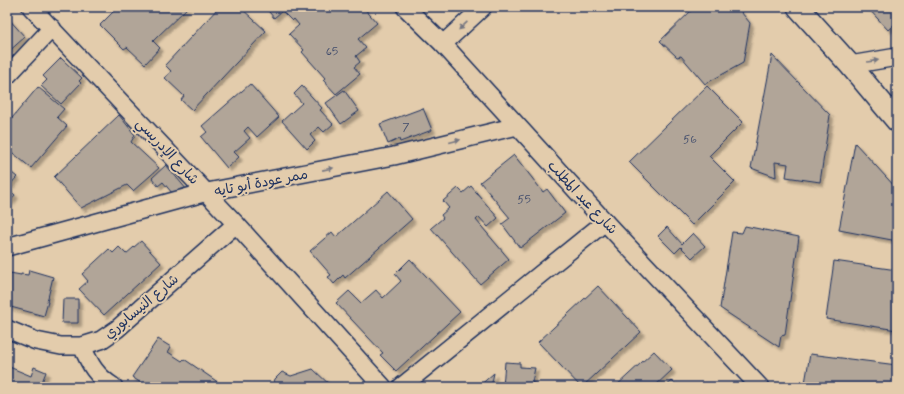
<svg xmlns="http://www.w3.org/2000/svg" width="904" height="394" font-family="Mynerve,'Playpen Sans Arabic',sans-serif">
<defs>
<filter id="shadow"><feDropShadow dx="3.5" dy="3.5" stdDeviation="1" flood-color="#0004"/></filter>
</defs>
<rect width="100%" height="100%" fill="#e3ccac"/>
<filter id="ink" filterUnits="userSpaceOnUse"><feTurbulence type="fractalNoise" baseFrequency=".025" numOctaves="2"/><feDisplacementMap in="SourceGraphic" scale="8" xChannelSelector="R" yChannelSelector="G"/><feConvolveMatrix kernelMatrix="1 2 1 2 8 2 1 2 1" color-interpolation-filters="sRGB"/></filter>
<g filter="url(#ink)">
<g fill="#b1a598" stroke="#1b2f5e" filter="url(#shadow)">
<polygon points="118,7 188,7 153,41 160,48 145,64 127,47 124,49 100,25"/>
<polygon points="219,7 240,7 266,31 192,110 181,100 184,96 165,78 171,71 165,65"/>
<polygon points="265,7 363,7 377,23 358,39 366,48 356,56 360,62 354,67 360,74 336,94 323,80 325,78 302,52 304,50 289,34 299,25 294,19 292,21 282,11 274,18"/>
<polygon points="695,7 700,11 704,7 737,7 750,23 743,63 705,84 681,56 677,57 660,41"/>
<polygon points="867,7 897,7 897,22 888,30"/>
<polygon points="7,17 25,37 7,53"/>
<polygon points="772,55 830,115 820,182 786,177 788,164 775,162 776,177 751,168"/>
<polygon points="61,58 82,78 79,81 81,83 61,104 41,86 47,80 43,76"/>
<polygon points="250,84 279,117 257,137 248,127 244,131 250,138 234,152 239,157 227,168 201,137 207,132 202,126"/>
<polygon points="302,86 322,108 320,110 333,124 324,132 319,127 310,135 315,141 307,149 282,121 302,103 294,94"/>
<polygon points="707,86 743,122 709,156 735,182 692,225 629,162"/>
<polygon points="38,87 64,109 57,117 67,126 31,168 7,148 7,124"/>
<polygon points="344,90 359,111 341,124 326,103"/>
<polygon points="423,108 432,130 400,142 399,139 388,144 380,124"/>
<polygon points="119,115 135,135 131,142 159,168 133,191 127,185 81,208 54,177"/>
<polygon points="855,143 897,189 897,241 839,230"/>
<polygon points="514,155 543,192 547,189 565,213 520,248 502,224 510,218 480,182"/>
<polygon points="166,165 187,190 177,199 163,182 158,186 152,178"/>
<polygon points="7,169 17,177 7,188 15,195 7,205"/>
<polygon points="471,186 498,218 488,227 479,217 476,220 509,259 480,284 431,228 443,218 441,215 449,208 443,201 458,188 463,193"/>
<polygon points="388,191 412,219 345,278 343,275 334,284 328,277 331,275 310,251 332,232 336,237"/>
<polygon points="745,226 799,237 785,335 781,336 779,347 720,308 732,232 742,233"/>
<polygon points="667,227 682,244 693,233 705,246 692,258 681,247 675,253 658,236"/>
<polygon points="141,241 161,263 104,315 79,289 88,281 82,274 109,249 113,253 119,247 126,254"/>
<polygon points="410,259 460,312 396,371 380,355 383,353 336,303 349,291 361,303 376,290 383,298 401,281 395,274"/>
<polygon points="834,261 897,270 897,330 826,319"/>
<polygon points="29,270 53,277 47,302 48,302 44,316 7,306 7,278 9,278 10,273 21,275 21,274 28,275"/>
<polygon points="598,286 641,332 582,387 581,387 538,342"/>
<polygon points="63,299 78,299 78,323 62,323"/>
<polygon points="158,339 171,347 168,352 182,361 184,359 225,387 147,387 132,377"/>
<polygon points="654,351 672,370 654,387 615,387"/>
<polygon points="810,354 897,365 897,387 809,387 805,383"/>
<polygon points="505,362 520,363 520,367 535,368 532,382 539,387 503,387"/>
<polygon points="7,366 31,376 34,367 46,372 40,387 33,384 32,387 7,387"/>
<polygon points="313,369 332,387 272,387 275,379 282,372 291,376"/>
<polygon points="494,373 491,387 478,387"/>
<polygon points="672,381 678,387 665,387"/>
</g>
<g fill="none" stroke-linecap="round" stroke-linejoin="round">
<g stroke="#1b2f5e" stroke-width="20">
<g id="minor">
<polyline points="31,7 236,224 383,387"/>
<polyline points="405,7 443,44 605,222 760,387"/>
<polyline points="443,44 483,7"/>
<polyline points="850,65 897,57"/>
<polyline points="7,76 52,28"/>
<polyline points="7,247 207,192 394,156 517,126"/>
<polyline points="7,329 36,341 61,346 82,346 101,340 117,329 236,224"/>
<path d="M82 346C90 365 96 376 114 387"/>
<polyline points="401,387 605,222"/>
</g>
</g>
<g stroke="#1b2f5e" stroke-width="24">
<polyline id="tertiary" points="798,7 850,65 897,121"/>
</g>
<use href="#minor" stroke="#e3ccac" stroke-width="17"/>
<use href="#tertiary" stroke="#e3ccac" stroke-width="21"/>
</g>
<defs><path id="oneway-solid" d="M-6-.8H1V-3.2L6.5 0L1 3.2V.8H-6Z"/></defs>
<g fill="#757681">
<use href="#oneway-solid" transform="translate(463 26) rotate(137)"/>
<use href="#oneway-solid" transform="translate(873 61) rotate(-9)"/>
<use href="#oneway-solid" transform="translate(455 141) rotate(-14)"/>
<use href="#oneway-solid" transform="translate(328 169) rotate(-11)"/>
</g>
</g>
<g text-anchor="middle" stroke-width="4" stroke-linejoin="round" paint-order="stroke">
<g font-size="12" fill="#404c6c">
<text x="332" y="55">65</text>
<text x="406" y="131">7</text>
<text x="690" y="143">56</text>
<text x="524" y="203">55</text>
</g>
<g font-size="14" fill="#1b2f5e" stroke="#e3ccac">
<text transform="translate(168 151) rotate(47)" y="5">شارع الإدريسي</text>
<text transform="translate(261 182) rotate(-11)" y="5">ممر عودة أبو تايه</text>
<text transform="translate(583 197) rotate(47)" y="5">شارع عبد المطلب</text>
<text transform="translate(141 306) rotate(-40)" y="5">شارع النيسابوري</text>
</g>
</g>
<rect width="904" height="394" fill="none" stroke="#e3ccac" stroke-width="24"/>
<rect x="12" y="12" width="880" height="370" fill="none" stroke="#1b2f5e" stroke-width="1.5" filter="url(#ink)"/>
</svg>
